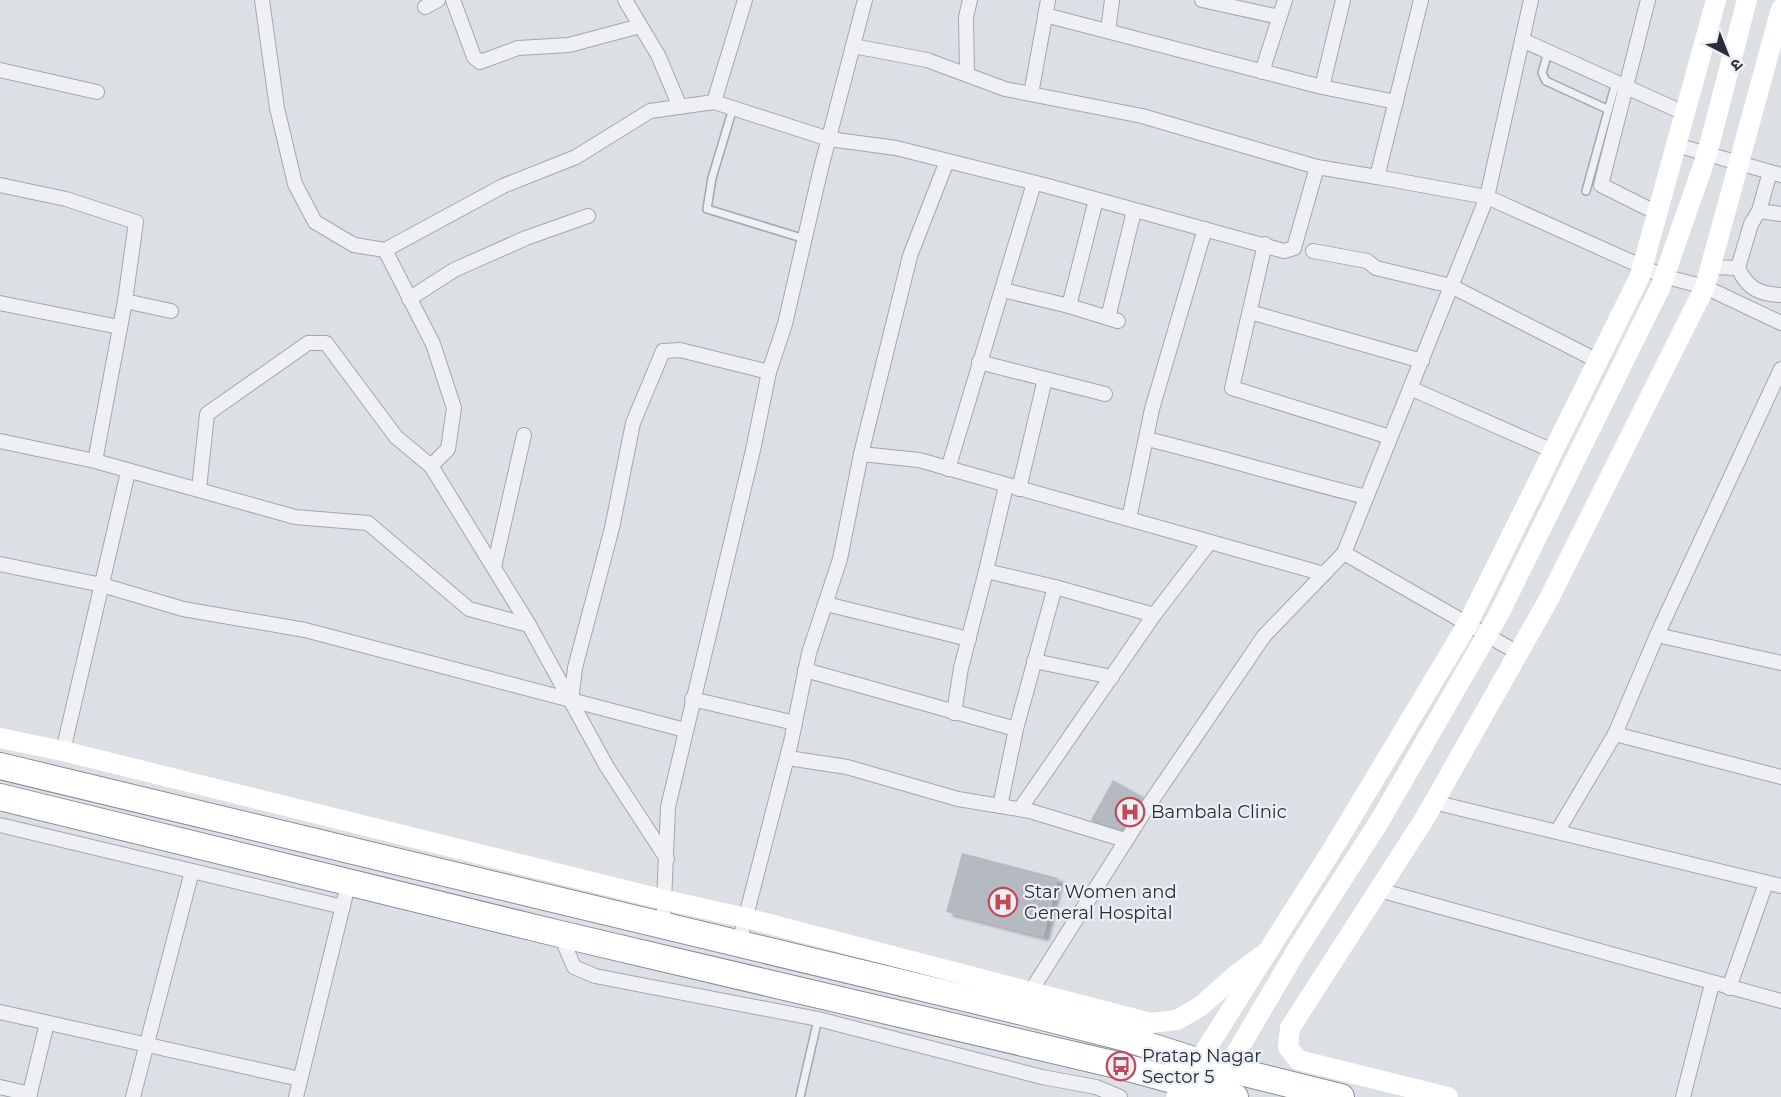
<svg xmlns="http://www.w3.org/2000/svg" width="1781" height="1097" font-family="Montserrat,'Noto Sans Devanagari',sans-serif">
<defs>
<filter id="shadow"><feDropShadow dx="6" dy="4" stdDeviation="1.5" flood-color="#0004"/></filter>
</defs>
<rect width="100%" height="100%" fill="#dce0e5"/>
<g fill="#b4b9c2" filter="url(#shadow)">
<polygon points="1113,780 1146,799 1123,839 1091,820"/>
<polygon points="962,853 1058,878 1043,937 946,912"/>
</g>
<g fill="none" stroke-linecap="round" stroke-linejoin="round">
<g stroke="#a2a7af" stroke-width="10">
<g id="lane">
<polyline points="1548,52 1542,73 1546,81 1607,109"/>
<polyline points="733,108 712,178 707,209 805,239"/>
<polyline points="1586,191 1616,82"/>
<polyline points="800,1097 818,1019"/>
</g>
</g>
<g stroke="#a2a7af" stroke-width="16">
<g id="street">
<polyline points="262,0 277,108 295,184 315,222 354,245 385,250 503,186 576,157 650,111 714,102"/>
<polyline points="453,0 474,57 480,62 518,48 569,45 640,26"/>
<polyline points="625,0 658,55 680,107"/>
<polyline points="745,0 714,102 829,139 896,148 1044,185 1284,251 1294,248 1317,167"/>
<polyline points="1202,0 1279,17"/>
<polyline points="1648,0 1601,185 1657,213"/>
<polyline points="425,7 438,0"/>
<polyline points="1045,15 1322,87 1396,102"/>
<polyline points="1108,31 1112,0"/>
<polyline points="1522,40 1684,113"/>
<polyline points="853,46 927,60 1005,89 1142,116 1317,167 1377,177 1421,0"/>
<polyline points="0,70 97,92"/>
<polyline points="1262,72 1285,0"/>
<polyline points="967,74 966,17 970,0"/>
<polyline points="1322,87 1343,0"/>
<polyline points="1031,94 1048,0"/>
<polyline points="1676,145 1781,175"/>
<polyline points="1377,177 1487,197 1663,276 1705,287 1781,323"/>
<polyline points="0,185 66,199 136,222 125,301 171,311"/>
<polyline points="1759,211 1770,172"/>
<path d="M1781 214 1759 211 1751 224 1738 268C1748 289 1759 294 1781 295"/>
<polyline points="1265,244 1232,388 1390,437"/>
<polyline points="385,250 433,344 454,408 448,449 431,466"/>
<polyline points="1313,251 1367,261 1376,268 1451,286 1598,361"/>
<polyline points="1710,267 1738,268"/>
<polyline points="1003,290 1069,306 1096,200"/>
<polyline points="409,299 454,270 526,238 588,216"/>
<polyline points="0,303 119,327"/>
<polyline points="1069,306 1118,321"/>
<polyline points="1250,312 1422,361"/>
<polyline points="1108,318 1134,211"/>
<polyline points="979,362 1105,394"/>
<polyline points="1410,388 1553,451"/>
<path d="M1147 439C1221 457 1293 479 1366 497"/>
<polyline points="0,441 95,461 295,517 368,523 469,609 529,625"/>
<polyline points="861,454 910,256 947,161"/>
<polyline points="95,461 125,301"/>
<polyline points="948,469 1034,183"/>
<polyline points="199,489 207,414 308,343 326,343 396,437 431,466 529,625 607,767 667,859"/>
<polyline points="1019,489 1045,379"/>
<polyline points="1129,519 1152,409 1205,229"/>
<polyline points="1344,553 1487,197 1531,0"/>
<polyline points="0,564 102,585 183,609 305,630 685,730"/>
<polyline points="494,567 524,435"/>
<polyline points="986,571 1006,486"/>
<polyline points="826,604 969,639"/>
<polyline points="1657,635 1781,663"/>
<polyline points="1034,661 1112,677"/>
<polyline points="805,670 1016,729"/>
<polyline points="692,699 795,723"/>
<polyline points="571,701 575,668 612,528 633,423 663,351 680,350 769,372"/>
<polyline points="954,713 961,668 986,571 1055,587 1154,615"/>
<polyline points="1615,734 1781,777"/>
<polyline points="63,751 128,472"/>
<polyline points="788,758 847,767 958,799 1030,811 1125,840"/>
<polyline points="1433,802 1781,886"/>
<polyline points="1000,806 1016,729 1055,587"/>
<polyline points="1020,809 1154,615 1210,542"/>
<polyline points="0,825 343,907"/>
<polyline points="1557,832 1615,734 1657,635 1781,369"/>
<polyline points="1379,890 1781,1001"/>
<polyline points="663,926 668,807 753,450 769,372 785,324 821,168 865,0"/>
<polyline points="560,934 574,967 595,976 818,1019 1042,1077 1096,1087 1120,1097"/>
<polyline points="739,943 791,742 809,653 840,559 861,454 919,460 1324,574"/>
<polyline points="1729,988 1766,883"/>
<polyline points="1027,997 1146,809 1264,636 1344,553 1518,653"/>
<polyline points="0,1012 300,1079"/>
<polyline points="0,1087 30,1094"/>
<polyline points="29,1097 47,1023"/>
<polyline points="133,1097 192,871"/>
<polyline points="296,1097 349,881"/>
<polyline points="1683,1097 1712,984"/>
</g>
</g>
<g stroke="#858d9b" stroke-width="28">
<g id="highway">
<polyline points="0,766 1023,1012 1125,1038 1200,1062 1341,1097"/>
<polyline points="0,797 560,934 1121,1066 1235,1097"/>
</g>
</g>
<use href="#lane" stroke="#eff0f4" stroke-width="7"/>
<use href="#street" stroke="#eff0f4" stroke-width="14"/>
<g stroke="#fff" stroke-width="20">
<polyline points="0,738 63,751 665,900 746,918 1151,1023 1177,1020 1201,1006 1237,974 1268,951"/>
<polyline points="1221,1079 1298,948 1379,822 1499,614 1661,286 1707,154 1747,0"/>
<polyline points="1176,1097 1335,845 1467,625 1640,276 1716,0"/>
<polyline points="1448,1097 1298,1060 1288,1047 1290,1028 1425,818 1550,597 1705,287 1781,9"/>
</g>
<use href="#highway" stroke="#fff" stroke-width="26"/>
</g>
<defs>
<g id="hospital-ring" transform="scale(1.5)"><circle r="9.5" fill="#eceff3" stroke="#c44857" stroke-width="1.5"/><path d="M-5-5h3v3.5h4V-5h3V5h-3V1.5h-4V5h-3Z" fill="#c44857"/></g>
<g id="bus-ring" transform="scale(1.5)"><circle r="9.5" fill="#eceff3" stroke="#c44857" stroke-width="1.5"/><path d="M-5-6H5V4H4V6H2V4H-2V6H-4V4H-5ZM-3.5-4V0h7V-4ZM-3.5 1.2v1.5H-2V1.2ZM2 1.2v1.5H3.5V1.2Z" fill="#c44857"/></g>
</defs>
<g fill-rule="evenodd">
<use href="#hospital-ring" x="1130" y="812"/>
<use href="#hospital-ring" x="1003" y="902"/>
<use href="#bus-ring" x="1121" y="1066"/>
</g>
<g text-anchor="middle" stroke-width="4.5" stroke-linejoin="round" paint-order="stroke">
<g font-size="18" fill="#272e3b" stroke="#eceff3" text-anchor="start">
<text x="1151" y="818">Bambala Clinic</text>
<text x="1024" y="898">Star Women and<tspan x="1024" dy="21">General Hospital</tspan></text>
<text x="1142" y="1062">Pratap Nagar<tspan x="1142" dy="21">Sector 5</tspan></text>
</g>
</g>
<g transform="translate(1727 54) rotate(138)" stroke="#eceff3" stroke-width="4.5" paint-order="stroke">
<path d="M0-4.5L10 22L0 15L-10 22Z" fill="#272e3b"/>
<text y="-9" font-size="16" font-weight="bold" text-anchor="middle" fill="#272e3b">उ</text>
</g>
</svg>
